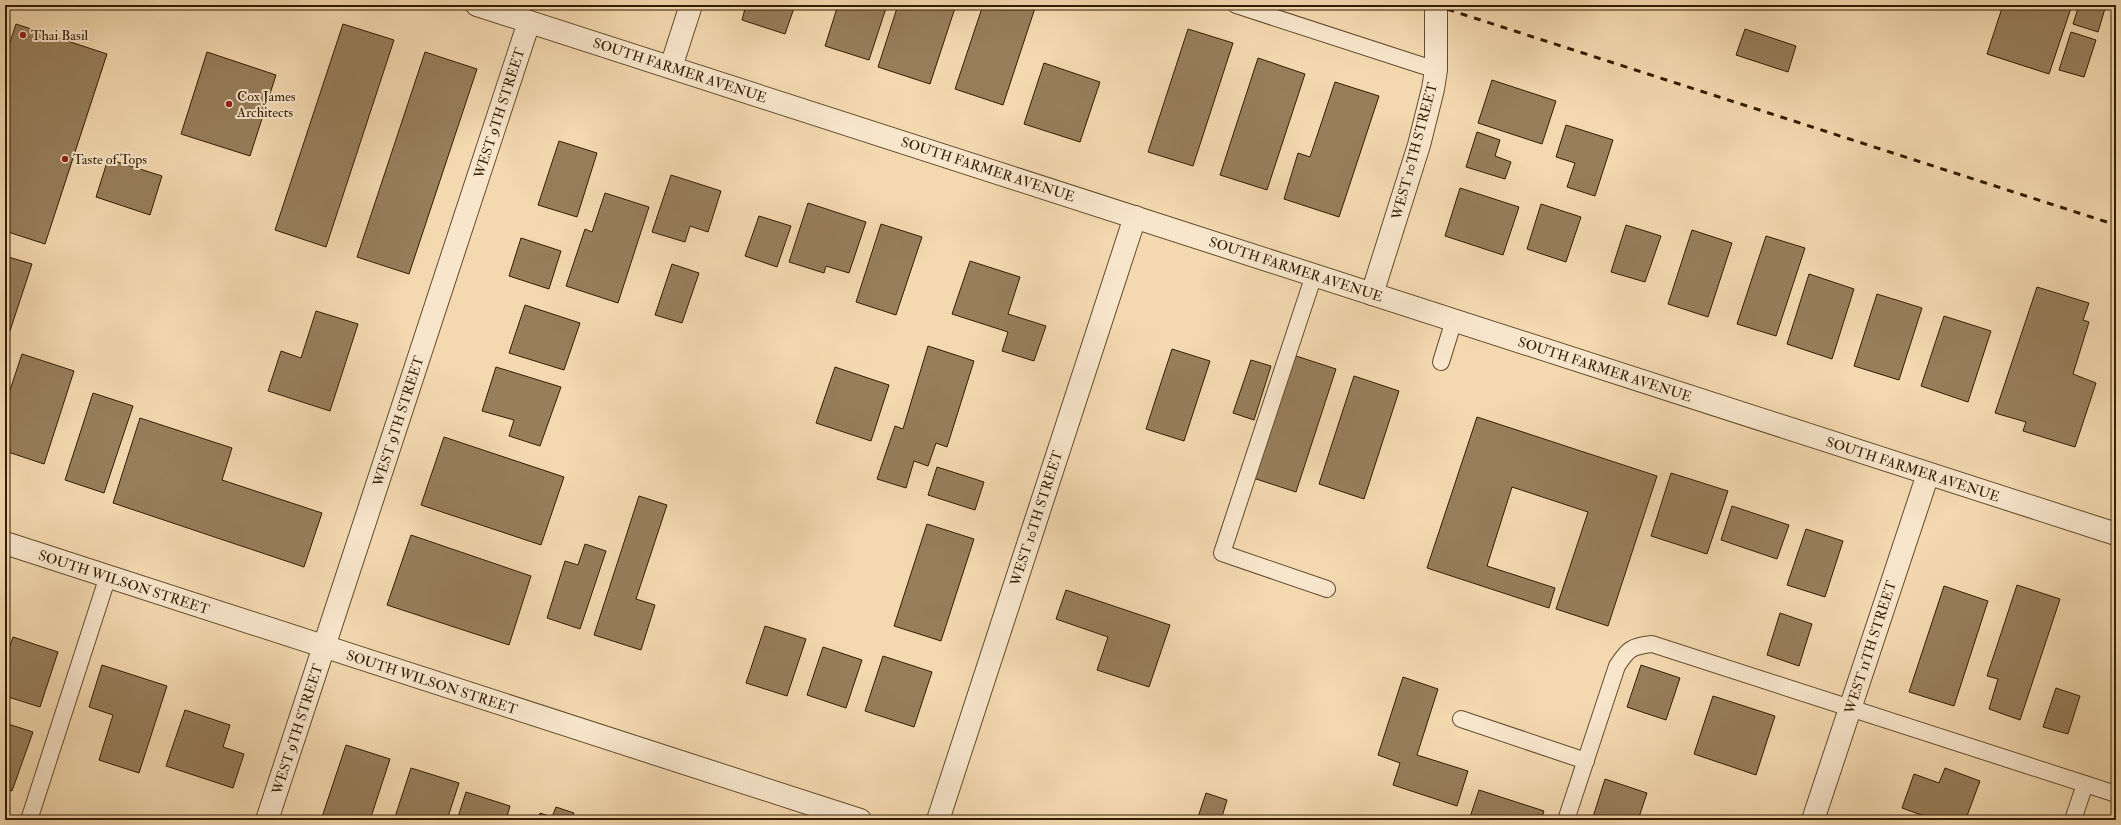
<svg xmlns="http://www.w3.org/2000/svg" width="2121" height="825" font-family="'IM FELL Double Pica',serif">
<rect width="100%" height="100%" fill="#f4d9b0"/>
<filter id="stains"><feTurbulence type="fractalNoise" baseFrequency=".005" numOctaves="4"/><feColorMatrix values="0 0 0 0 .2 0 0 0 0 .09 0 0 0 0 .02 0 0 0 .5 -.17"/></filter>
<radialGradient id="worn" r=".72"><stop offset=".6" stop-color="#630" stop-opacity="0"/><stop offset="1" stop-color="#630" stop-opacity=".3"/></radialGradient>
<g fill="#977f5c" stroke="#321d00">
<polygon points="746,5 795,5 785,34 742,20"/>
<polygon points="838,5 887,5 869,60 825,46"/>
<polygon points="898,5 956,5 930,84 878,67"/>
<polygon points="983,5 1036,5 1003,105 955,89"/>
<polygon points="2003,5 2072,5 2049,74 1987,54"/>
<polygon points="2079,5 2106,5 2098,32 2073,24"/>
<polygon points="16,24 107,54 45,244 5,231 5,58"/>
<polygon points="343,24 394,40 326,247 275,230"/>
<polygon points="1188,29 1233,43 1193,166 1148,152"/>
<polygon points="1745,29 1796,46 1788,72 1736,55"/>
<polygon points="2071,32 2096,40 2084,77 2059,70"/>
<polygon points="207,52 276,75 250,156 181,134"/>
<polygon points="425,52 477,69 409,274 357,257"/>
<polygon points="1258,58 1305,74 1267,190 1220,175"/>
<polygon points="1044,63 1100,82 1080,142 1024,124"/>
<polygon points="1492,80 1556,101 1542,144 1478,123"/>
<polygon points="1335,82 1379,96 1339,217 1284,199 1298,153 1310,157"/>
<polygon points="1566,125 1613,140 1595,196 1567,187 1575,163 1556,157"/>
<polygon points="1477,132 1500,140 1495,156 1511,162 1505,179 1466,167"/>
<polygon points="559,141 597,153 577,217 538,205"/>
<polygon points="108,159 162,176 150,215 96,197"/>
<polygon points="671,175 721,191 708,232 690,226 685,242 652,232"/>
<polygon points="1460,188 1519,207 1503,255 1445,236"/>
<polygon points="605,193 649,207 618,303 566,286 585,229 592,232"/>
<polygon points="808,203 866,222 849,273 826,266 824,273 789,262"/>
<polygon points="1541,204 1581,217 1566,262 1527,249"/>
<polygon points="759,216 791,226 777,267 745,256"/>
<polygon points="881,224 922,237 896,315 856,302"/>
<polygon points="1626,225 1661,236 1645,282 1611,272"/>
<polygon points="1692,230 1732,243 1708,317 1668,304"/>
<polygon points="1766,236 1805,248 1776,336 1737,324"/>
<polygon points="521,238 561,251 549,289 509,276"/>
<polygon points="5,256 32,264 5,346"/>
<polygon points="970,261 1020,277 1008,314 1046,326 1034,361 1002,351 1008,332 952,314"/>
<polygon points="672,264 699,273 682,323 655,315"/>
<polygon points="1809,274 1854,289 1832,359 1787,344"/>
<polygon points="2037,287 2089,303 2083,320 2089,322 2073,374 2096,383 2075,447 2023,431 2026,422 1995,413"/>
<polygon points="1877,294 1922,308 1899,380 1854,366"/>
<polygon points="525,305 580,323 564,370 509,353"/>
<polygon points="316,311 358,324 330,411 268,391 281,351 301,358"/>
<polygon points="1944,316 1991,331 1968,402 1921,386"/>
<polygon points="928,346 974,361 947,447 936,443 928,466 914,461 906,488 877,479 895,426 903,429"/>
<polygon points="1172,349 1210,361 1184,441 1146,429"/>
<polygon points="22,354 74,371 44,464 5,451 5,405"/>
<polygon points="1290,354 1336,369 1296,492 1250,477"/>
<polygon points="1251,360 1271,366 1254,420 1233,413"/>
<polygon points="496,367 561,387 540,446 509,436 514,420 482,411"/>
<polygon points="835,367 889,385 871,441 816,423"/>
<polygon points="1354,376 1399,391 1364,499 1319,484"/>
<polygon points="93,393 133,406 104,493 65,480"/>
<polygon points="1477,417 1657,476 1608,626 1556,609 1588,512 1512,487 1487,566 1555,588 1549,608 1427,568"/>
<polygon points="140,418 232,448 222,480 322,513 304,567 113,503"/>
<polygon points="444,437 564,477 541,545 421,505"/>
<polygon points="937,467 984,482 975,510 928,495"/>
<polygon points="1671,473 1728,491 1707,554 1651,536"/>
<polygon points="639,496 667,505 636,599 655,605 641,650 594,635"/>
<polygon points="1732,506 1789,525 1777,559 1721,540"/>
<polygon points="927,524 974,539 941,641 894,626"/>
<polygon points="1806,529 1843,541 1825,597 1787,585"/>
<polygon points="411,535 531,576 509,645 387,605"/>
<polygon points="585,544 606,551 580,629 547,618 565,561 578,565"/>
<polygon points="2017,585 2060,599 2020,720 1989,709 1998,679 1987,676"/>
<polygon points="1944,586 1988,601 1954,706 1909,692"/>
<polygon points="1066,590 1170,625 1149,687 1097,670 1108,637 1056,619"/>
<polygon points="1780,613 1812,624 1799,666 1767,655"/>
<polygon points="765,626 806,639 787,696 746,683"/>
<polygon points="13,637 58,652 40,707 5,696 5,660"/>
<polygon points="823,647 862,660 846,708 807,695"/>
<polygon points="883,656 932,672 914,727 865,711"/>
<polygon points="102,665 167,686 139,773 99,760 113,715 89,707"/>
<polygon points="1641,665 1680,678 1666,720 1627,707"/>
<polygon points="1403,677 1438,689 1417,755 1468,771 1457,806 1393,785 1400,763 1378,755"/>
<polygon points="2056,688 2080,696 2068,734 2043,727"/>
<polygon points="1713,696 1775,716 1756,775 1694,754"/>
<polygon points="185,710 230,725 223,747 244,754 233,788 166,766"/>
<polygon points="5,723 33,732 12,791 5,789"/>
<polygon points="346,745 390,759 370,820 321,820"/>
<polygon points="411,768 459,783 447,820 394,820"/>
<polygon points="1945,768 1980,781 1967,816 1979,820 1935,820 1902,808 1914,774 1939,783"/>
<polygon points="1605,779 1647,793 1638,820 1592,820"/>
<polygon points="1479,790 1544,811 1541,820 1469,820"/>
<polygon points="466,792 510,806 506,820 457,820"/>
<polygon points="1206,793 1227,800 1221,820 1197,820"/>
<polygon points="556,807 574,813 571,820 538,820 540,813 552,817"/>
</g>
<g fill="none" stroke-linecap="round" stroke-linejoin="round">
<g stroke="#624c2c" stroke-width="18">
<g id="service">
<polyline points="1236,5 1436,70"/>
<polyline points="1314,275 1222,553 1327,589"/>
<polyline points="1441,362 1454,320"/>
<polyline points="1461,719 1586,761"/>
<polyline points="29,820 108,576"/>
<path d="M1566 820 1617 666C1628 649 1632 646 1652 644L2116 794"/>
<polyline points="2073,820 2085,784"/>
</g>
</g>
<g stroke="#624c2c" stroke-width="24">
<g id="minor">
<polyline points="477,5 2116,534"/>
<polyline points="671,67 691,5"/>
<polyline points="1372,294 1419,145 1433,89 1436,70 1436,5"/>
<polyline points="5,543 860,820"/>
<polyline points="267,820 529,22"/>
<polyline points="938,820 1135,217"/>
<polyline points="1813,820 1928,474"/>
</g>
</g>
<use href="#service" stroke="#f8e6cc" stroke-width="16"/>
<use href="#minor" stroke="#f8e6cc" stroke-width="22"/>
<polyline stroke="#321d00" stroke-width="3" stroke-dasharray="7 7" stroke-linecap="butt" points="1434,5 2116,225"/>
</g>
<g fill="#8f2418" stroke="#f8e6cc" stroke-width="1.5">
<circle cx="23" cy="35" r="4"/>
<circle cx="229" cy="104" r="4"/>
<circle cx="65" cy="159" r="4"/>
</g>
<g text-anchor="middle" stroke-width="4" stroke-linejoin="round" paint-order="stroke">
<g font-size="14" fill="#321d00" stroke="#f8e6cc" text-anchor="start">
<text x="31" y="40">Thai Basil</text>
<text x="237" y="101">Cox James<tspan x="237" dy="16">Architects</tspan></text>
<text x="73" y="164">Taste of Tops</text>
</g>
<g font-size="14" fill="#321d00" stroke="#f8e6cc">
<text transform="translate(680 70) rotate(18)" y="5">SOUTH FARMER AVENUE</text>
<text transform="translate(499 113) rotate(-72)" y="5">WEST 9TH STREET</text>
<text transform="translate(1414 151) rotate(-75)" y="5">WEST 10TH STREET</text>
<text transform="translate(988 169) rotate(18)" y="5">SOUTH FARMER AVENUE</text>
<text transform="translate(1296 269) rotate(18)" y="5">SOUTH FARMER AVENUE</text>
<text transform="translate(1605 369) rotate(18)" y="5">SOUTH FARMER AVENUE</text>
<text transform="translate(398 421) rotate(-72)" y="5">WEST 9TH STREET</text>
<text transform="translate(1913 469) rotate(18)" y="5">SOUTH FARMER AVENUE</text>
<text transform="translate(1036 518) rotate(-72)" y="5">WEST 10TH STREET</text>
<text transform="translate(124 582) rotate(18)" y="5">SOUTH WILSON STREET</text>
<text transform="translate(1870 647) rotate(-72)" y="5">WEST 11TH STREET</text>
<text transform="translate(432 682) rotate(18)" y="5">SOUTH WILSON STREET</text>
<text transform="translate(297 729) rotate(-72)" y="5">WEST 9TH STREET</text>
</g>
</g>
<rect width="2121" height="825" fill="none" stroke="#f4d9b0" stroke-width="20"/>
<rect x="6" y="6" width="2109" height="813" fill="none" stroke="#321d00" stroke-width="2"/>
<rect x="10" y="10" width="2101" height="805" fill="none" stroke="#321d00"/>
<rect width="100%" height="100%" filter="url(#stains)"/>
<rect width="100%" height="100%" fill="url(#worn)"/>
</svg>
